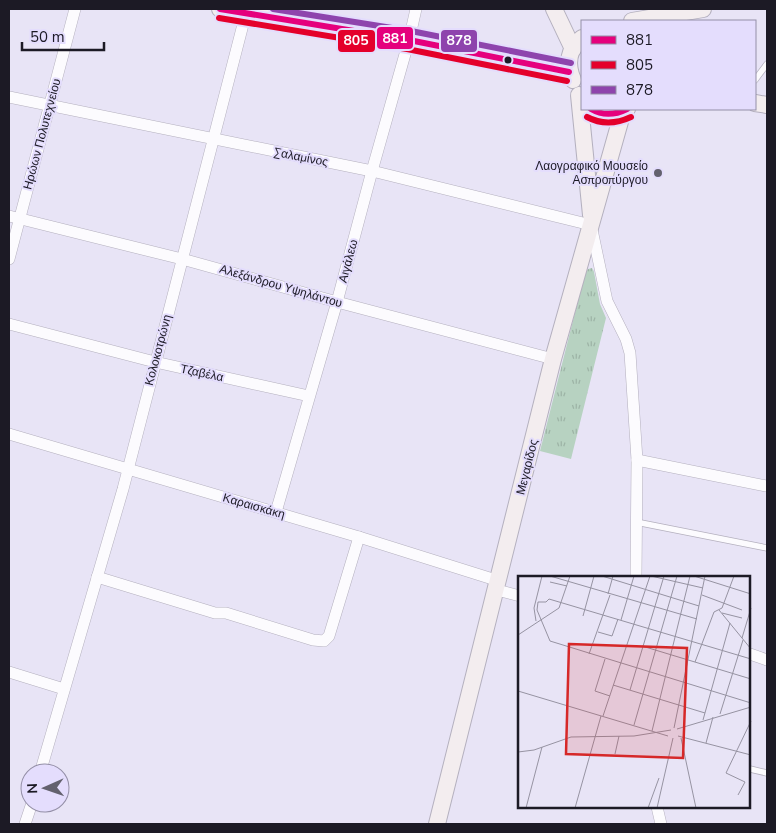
<svg xmlns="http://www.w3.org/2000/svg" width="776" height="833" font-family="'Nunito Sans',sans-serif">
<defs>
<pattern id="park-tufts" width="24" height="20" patternUnits="userSpaceOnUse" patternTransform="scale(1.25)"><rect width="24" height="20" fill="#b7d2c1"/><path d="M3 7l-1-3M5 7V3M7 7l1-3M15 17l-1-3M17 17v-4M19 17l1-3" fill="none" stroke="#9db4a6"/></pattern>
</defs>
<rect width="100%" height="100%" fill="#e8e4f6"/>
<polygon fill="url(#park-tufts)" points="592,268 594,272 600,304 606,318 571,459 540,451 585,273 588,269"/>
<g fill="none" stroke-linecap="round" stroke-linejoin="round">
<g stroke="#b4b0be" stroke-width="7">
<g id="lane">
<polyline points="755,80 767,64"/>
<polyline points="636,522 767,548"/>
<polyline points="750,769 767,773"/>
</g>
</g>
<g stroke="#b4b0be" stroke-width="12">
<g id="street">
<polyline points="9,97 372,171 591,225 607,301 626,339 630,353 637,460 636,577"/>
<polyline points="9,216 182,259 337,302 553,359"/>
<polyline points="9,259 75,9"/>
<polyline points="9,324 155,362 309,396"/>
<polyline points="9,434 359,537 499,581"/>
<polyline points="637,460 766,486"/>
<polyline points="276,512 337,302 372,171 409,40 416,9"/>
<polyline points="97,577 215,613 226,613 313,640 324,641 329,636 359,537"/>
<polyline points="497,590 520,596"/>
<polyline points="750,654 767,660"/>
<polyline points="9,672 64,689"/>
<polyline points="40,773 123,489 247,9"/>
<polyline points="657,807 661,824"/>
<polyline points="25,824 32,803"/>
</g>
</g>
<g stroke="#b4b0be" stroke-width="18">
<g id="secondary">
<polyline points="220,9 409,40 569,72"/>
<polyline points="554,9 573,49"/>
<polyline points="632,21 703,9"/>
<path d="M573 80C566 64 568 49 582 38"/>
<polyline points="579,95 591,215"/>
<polyline points="755,103 767,105"/>
<path d="M591 109C602 116 615 116 627 109"/>
<polyline points="437,824 553,359 623,111"/>
</g>
</g>
<use href="#lane" stroke="#fcfbfe" stroke-width="5.5"/>
<use href="#street" stroke="#fcfbfe" stroke-width="11"/>
<use href="#secondary" stroke="#f3edef" stroke-width="16"/>
<g stroke="#e4ddfd" stroke-width="10">
<g id="bus-1">
<polyline points="220,9 409,40 569,72"/>
<path d="M591 109C603 116 615 115 627 109"/>
</g>
</g>
<g stroke="#e4ddfd" stroke-width="10">
<g id="bus-2">
<polyline points="219,18 407,49 567,81"/>
<path d="M587 117C602 125 616 124 631 117"/>
</g>
</g>
<g stroke="#e4ddfd" stroke-width="10">
<polyline id="bus-3" points="273,9 411,31 571,63"/>
</g>
<use href="#bus-1" stroke="#e5007d" stroke-width="6"/>
<use href="#bus-2" stroke="#e4002b" stroke-width="6"/>
<use href="#bus-3" stroke="#8e44ad" stroke-width="6"/>
</g>
<circle fill="#1c1a25" stroke="#e4ddfd" stroke-width="2" cx="508" cy="60" r="4.5"/>
<circle fill="#63616e" stroke="#e4ddfd" stroke-width="2" cx="658" cy="173" r="5"/>
<g text-anchor="middle" stroke-width="4" stroke-linejoin="round" paint-order="stroke">
<g font-size="12" fill="#1c1a25" stroke="#e4ddfd">
<text transform="translate(42 134) rotate(-75)" y="4">Ηρώων Πολυτεχνείου</text>
<text transform="translate(301 157) rotate(11)" y="4">Σαλαμίνος</text>
<text transform="translate(348 261) rotate(-75)" y="4">Αιγάλεω</text>
<text transform="translate(281 286) rotate(16)" y="4">Αλεξάνδρου Υψηλάντου</text>
<text transform="translate(158 350) rotate(-75)" y="4">Κολοκοτρώνη</text>
<text transform="translate(202 373) rotate(12)" y="4">Τζαβέλα</text>
<text transform="translate(527 467) rotate(-76)" y="4">Μεγαρίδος</text>
<text transform="translate(254 506) rotate(16)" y="4">Καραισκάκη</text>
</g>
<g font-size="12" fill="#1c1a25" stroke="#e4ddfd" text-anchor="end">
<text x="648" y="170">Λαογραφικό Μουσείο<tspan x="648" dy="14">Ασπροπύργου</tspan></text>
</g>
</g>
<g transform="translate(518 576)">
<rect width="232" height="232" fill="#e8e4f6"/>
<path fill="none" stroke="#9693a2" stroke-width="1" d="M32 0 179 43M84 0 181 30M133 0 185 12M176 0 233 18M32 6 49 10M90 18 95 0M184 19 224 34M201 34 233 73M204 37 224 42M65 40 76 0M103 44 116 0M18 45 16 32 24 0M80 56 94 60 100 43M0 59 41 32 52 0M224 62 233 32M124 70 233 103M71 78 92 19M87 83 77 115 92 120M233 83 31 23 28 26H20L19 34 32 65 233 127M177 86 196 36 204 32 216 0M95 109 187 137M112 114 146 0M0 115 150 160M202 138 225 64M85 140 132 0M185 144 212 47M116 149 159 0M156 152 187 0M159 153 233 131M134 155 172 0M160 160 233 179M163 162 178 232M188 167 195 141M0 176 16 174 53 161 116 160 153 154M97 178 101 160M220 219 227 206 208 197 233 145M8 232 24 171M57 232 83 140M130 232 141 202M139 232 155 162"/>
<path fill="#d62828" fill-opacity="0.15" stroke="#d62828" stroke-width="2.5" d="M51 68 169 72 165 182 48 178Z"/>
<rect width="232" height="232" fill="none" stroke="#1c1a25" stroke-width="2.5"/>
</g>
<g stroke="#e4ddfd" stroke-width="2">
<rect x="376" y="26" width="38" height="24" rx="5" fill="#e5007d"/>
<rect x="440" y="29" width="38" height="24" rx="5" fill="#8e44ad"/>
<rect x="337" y="29" width="39" height="24" rx="5" fill="#e4002b"/>
</g>
<g font-size="14" text-anchor="middle" font-weight="bold" fill="#fff">
<text x="395" y="43">881</text>
<text x="459" y="45">878</text>
<text x="356" y="45">805</text>
</g>
<rect width="776" height="833" fill="none" stroke="#1c1a25" stroke-width="20"/>
<rect x="581" y="20" width="175" height="90" fill="#e4ddfd" stroke="#948fa7"/>
<rect x="591" y="36" width="25" height="8" fill="#e5007d" stroke="#948fa7"/>
<text x="626" y="45" font-size="15" fill="#1c1a25">881</text>
<rect x="591" y="61" width="25" height="8" fill="#e4002b" stroke="#948fa7"/>
<text x="626" y="70" font-size="15" fill="#1c1a25">805</text>
<rect x="591" y="86" width="25" height="8" fill="#8e44ad" stroke="#948fa7"/>
<text x="626" y="95" font-size="15" fill="#1c1a25">878</text>
<g transform="translate(45 788) rotate(268)"><circle r="24" fill="#e4ddfd" stroke="#948fa7"/>
<path d="M0-4L9 19L0 12L-9 19Z" fill="#63616e"/>
<text y="-8" font-size="14" font-weight="bold" text-anchor="middle" fill="#1c1a25">N</text>
</g>
<path d="M22 42v8h82v-8" fill="none" stroke="#1c1a25" stroke-width="2.5"/>
<text x="30" y="42" font-size="15" fill="#1c1a25" stroke="#e4ddfd" stroke-width="4" paint-order="stroke">50 m</text>
</svg>
